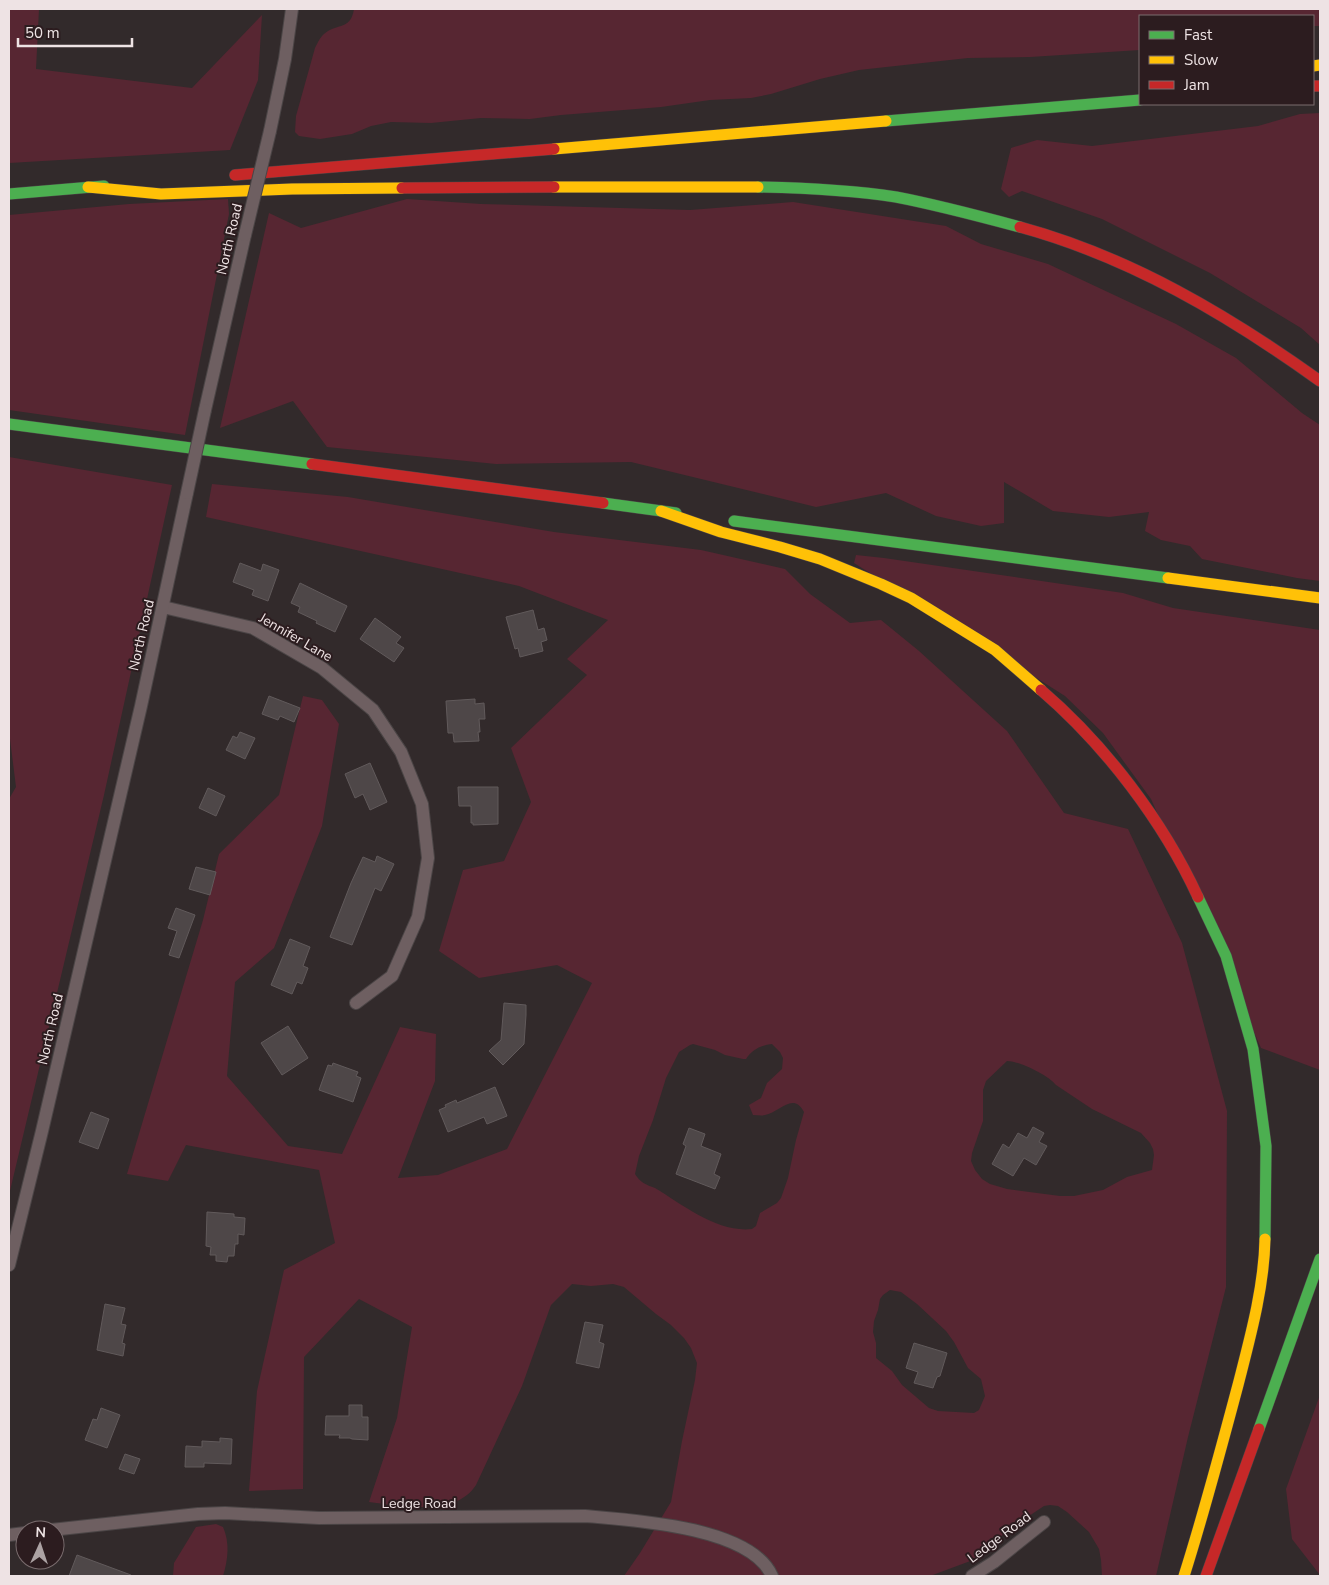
<svg xmlns="http://www.w3.org/2000/svg" width="1329" height="1585" font-family="'Nunito Sans',sans-serif">
<rect width="100%" height="100%" fill="#322a2b"/>
<g fill="#572632" fill-rule="evenodd">
<polygon points="9,9 39,9 36,69 192,88 262,15 258,80 230,150 9,163"/>
<path d="M354 9H1320V26H1313V16H1140V50L1030 57 968 58 859 70 820 79 771 94 751 98 710 100 661 107 561 115 530 119 481 118 431 123 391 122 371 126 352 134 320 139 299 136 295 132 296 116 315 48C318 42 321 35 328 31 341 24 351 28 354 9Z"/>
<polygon points="1320,113 1320,345 1301,328 1210,273 1102,219 1022,191 1009,197 1001,189 1011,148 1037,140 1092,146 1258,126 1300,114"/>
<polygon points="228,199 229,214 185,435 9,410 9,215 129,204"/>
<polygon points="407,199 481,204 690,210 793,202 946,226 981,244 1048,264 1176,324 1236,358 1302,413 1320,425 1320,581 1297,578 1202,559 1190,546 1161,540 1145,531 1149,512 1109,517 1053,511 1004,482 1004,523 981,526 936,516 886,493 816,507 631,462 496,464 327,447 293,401 220,428 269,213 301,228"/>
<polygon points="9,457 172,485 104,795 9,1195 9,799 16,787 9,731"/>
<path d="M212 484 348 497 554 532 701 550 785 569 810 594 850 623 881 620 919 651 1007 731 1064 813 1128 829 1182 943 1227 1111 1226 1287 1188 1437 1156 1576H1102L1101 1560 1099 1549 1089 1532 1067 1512 1058 1506 1050 1505 1044 1506 1020 1522 1000 1537 973 1560 930 1576H624L640 1553 671 1502 682 1441 695 1380 697 1363 691 1348 684 1338 671 1325 656 1314 624 1287 613 1284 591 1286 572 1284 551 1305 522 1386 476 1485C456 1517 401 1506 369 1502L397 1418 412 1327 359 1299 304 1357 303 1489 249 1491 257 1391 284 1270 335 1243 319 1170 186 1145 168 1181 127 1174 203 920 219 854 279 795 303 696 322 700 339 724 322 826 274 948 235 982 227 1076 288 1146 342 1154 400 1027 436 1034 435 1081 398 1178 438 1175 507 1149 592 983 557 965 479 978 439 951 463 870 504 861 531 802 511 748 587 675 567 659 608 620 519 586 206 517ZM693 1044 715 1050 725 1055 743 1059H746C752 1050 761 1045 772 1044L780 1052 783 1058 782 1069 767 1083 761 1098 749 1105 753 1115C757 1115 762 1116 765 1115 779 1113 793 1091 804 1112L796 1140 788 1178 781 1198 777 1203 760 1213 756 1226 752 1229C718 1233 683 1205 655 1188 646 1185 640 1182 635 1174L639 1156 653 1120 666 1078 679 1052 690 1045ZM1007 1061C1019 1061 1048 1075 1056 1085L1092 1109 1141 1133 1150 1143 1153 1149 1154 1155 1152 1170 1127 1177 1103 1190 1074 1196H1060L1007 1189 990 1184 982 1179 975 1170 971 1161 972 1153 983 1121V1090L986 1081ZM890 1290 901 1292 917 1304 946 1331 954 1342 968 1368 981 1379 985 1396 979 1410 974 1413 938 1411 929 1408 902 1385 892 1371 876 1358V1343L873 1332 874 1321 878 1310 880 1299 883 1295Z"/>
<polygon points="856,555 884,558 1123,593 1173,608 1320,630 1320,1070 1261,1048 1151,799 1103,733 1065,696 854,563"/>
<polygon points="1320,1395 1320,1575 1292,1539 1286,1489"/>
<path d="M216 1524 223 1527C230 1543 228 1559 223 1576H173L174 1563 196 1527Z"/>
</g>
<g fill="#4e4748" stroke="#615a5b">
<polygon points="240,563 261,571 263,564 279,570 268,601 252,595 254,590 233,582"/>
<polygon points="300,583 347,606 335,632 316,623 317,621 298,612 300,607 291,603"/>
<polygon points="533,610 538,630 544,628 547,640 541,642 543,651 520,657 518,648 515,649 506,617"/>
<polygon points="375,618 401,637 396,643 404,648 394,662 360,639"/>
<polygon points="269,696 300,708 294,722 280,716 278,720 262,714"/>
<polygon points="475,699 475,704 484,703 485,719 479,719 480,732 478,732 479,741 454,742 453,733 448,733 446,701"/>
<polygon points="240,732 255,738 245,759 226,750 233,736 237,738"/>
<polygon points="370,763 387,802 370,810 363,794 355,798 345,774"/>
<polygon points="458,787 498,787 498,824 473,825 473,823 471,823 471,806 459,806"/>
<polygon points="208,788 225,796 216,816 199,808"/>
<polygon points="377,856 394,864 381,891 375,888 352,945 330,937 351,883 363,857 375,862"/>
<polygon points="196,867 216,872 210,895 189,889"/>
<polygon points="176,908 195,915 179,958 169,955 177,931 168,928"/>
<polygon points="290,939 310,947 303,966 308,968 302,984 297,982 292,994 271,985"/>
<polygon points="504,1003 526,1005 526,1015 524,1044 503,1065 489,1051 501,1040"/>
<polygon points="288,1026 308,1058 282,1075 261,1043"/>
<polygon points="333,1063 358,1072 356,1076 361,1078 353,1102 319,1090 328,1065 332,1066"/>
<polygon points="495,1087 507,1116 487,1124 484,1117 448,1132 439,1110 446,1107 445,1105 456,1100 457,1103"/>
<polygon points="91,1112 109,1119 98,1149 79,1142"/>
<polygon points="1033,1127 1044,1133 1039,1142 1047,1146 1036,1165 1024,1158 1013,1176 992,1164 1003,1144 1009,1148 1018,1133 1027,1138"/>
<polygon points="689,1128 705,1134 701,1146 721,1154 714,1174 720,1177 715,1189 676,1174 686,1146 683,1144"/>
<polygon points="207,1212 234,1214 234,1217 245,1218 244,1235 238,1234 238,1244 235,1244 234,1256 228,1256 227,1262 216,1261 216,1255 210,1255 211,1247 206,1246"/>
<polygon points="105,1304 125,1308 121,1324 126,1325 122,1343 125,1344 123,1356 97,1350"/>
<polygon points="585,1322 603,1325 599,1342 604,1344 599,1368 576,1363"/>
<polygon points="914,1343 947,1353 940,1376 937,1377 933,1388 914,1383 918,1372 906,1368"/>
<polygon points="349,1405 362,1405 362,1417 368,1417 368,1440 352,1439 350,1438 339,1438 340,1435 325,1435 326,1416 349,1416"/>
<polygon points="101,1408 120,1415 107,1448 85,1440 93,1419 97,1420"/>
<polygon points="220,1438 232,1439 231,1464 204,1463 204,1467 185,1467 186,1446 202,1447 202,1441 220,1442"/>
<polygon points="125,1454 140,1459 134,1474 119,1469"/>
<polygon points="77,1555 131,1575 130,1576 69,1576"/>
</g>
<g fill="none" stroke-linecap="round" stroke-linejoin="round">
<g stroke="#4b4546" stroke-width="14">
<g id="street">
<polyline points="270,131 285,59 292,9"/>
<polyline points="205,410 245,235"/>
<polyline points="163,607 253,628 322,668 373,710 401,752 422,804 428,858 418,917 392,976 356,1003"/>
<polyline points="9,1265 42,1131 141,706 187,493"/>
<path d="M51 1530 198 1514 225 1513 319 1518 585 1516C633 1520 751 1527 772 1576"/>
<polyline points="9,1535 25,1533"/>
<polyline points="972,1576 994,1562 1044,1522"/>
</g>
</g>
<g stroke="#4b4546" stroke-width="12">
<g id="fast">
<polyline points="886,121 1140,100"/>
<path d="M758 187C804 188 850 190 896 197 938 205 979 216 1020 227"/>
<polyline points="9,194 104,186"/>
<polyline points="9,424 312,464"/>
<polyline points="603,503 676,513"/>
<polyline points="734,521 1168,578"/>
<polyline points="1198,897 1226,956 1253,1049 1266,1146 1265,1239"/>
<polyline points="1259,1429 1320,1259"/>
</g>
</g>
<g stroke="#4b4546" stroke-width="12">
<g id="slow">
<polyline points="1313,66 1320,65"/>
<polyline points="554,149 886,121"/>
<polyline points="88,187 161,194 292,189 402,188"/>
<polyline points="554,187 758,187"/>
<polyline points="661,511 721,532 780,547 820,559 881,584 911,598 995,650 1041,690"/>
<polyline points="1168,578 1320,598"/>
<path d="M1184 1576C1204 1513 1221 1449 1238 1385 1250 1338 1264 1288 1265 1239"/>
</g>
</g>
<g stroke="#4b4546" stroke-width="12">
<g id="jam">
<polyline points="1313,86 1320,86"/>
<polyline points="235,175 554,149"/>
<polyline points="402,188 554,187"/>
<path d="M1020 227C1130 257 1228 315 1320 381"/>
<polyline points="312,464 603,503"/>
<path d="M1041 690C1105 745 1163 821 1198 897"/>
<polyline points="1206,1576 1259,1429"/>
</g>
</g>
<use href="#street" stroke="#6e5f61" stroke-width="12"/>
<use href="#fast" stroke="#4caf50" stroke-width="11"/>
<use href="#slow" stroke="#ffc107" stroke-width="11"/>
<use href="#jam" stroke="#c62828" stroke-width="11"/>
<g stroke="#4b4546" stroke-width="14" stroke-linecap="butt">
<g id="street-bridge">
<polyline points="245,235 270,131"/>
<polyline points="187,493 205,410"/>
</g>
</g>
<use href="#street-bridge" stroke="#6e5f61" stroke-width="12"/>
</g>
<g text-anchor="middle" stroke-width="4" stroke-linejoin="round" paint-order="stroke">
<g font-size="14" fill="#eee3e4" stroke="#2c1c1f">
<text transform="translate(229 239) rotate(-77)" y="5">North Road</text>
<text transform="translate(141 635) rotate(-77)" y="5">North Road</text>
<text transform="translate(296 637) rotate(30)" y="5">Jennifer Lane</text>
<text transform="translate(50 1029) rotate(-77)" y="5">North Road</text>
<text x="419" y="1508">Ledge Road</text>
<text transform="translate(999 1537) rotate(-37)" y="5">Ledge Road</text>
</g>
</g>
<rect width="1329" height="1585" fill="none" stroke="#eee3e4" stroke-width="20"/>
<rect x="1139" y="15" width="175" height="90" fill="#2c1c1f" stroke="#7a6c6e"/>
<rect x="1149" y="31" width="25" height="8" fill="#4caf50" stroke="#7a6c6e"/>
<text x="1184" y="40" font-size="15" fill="#eee3e4">Fast</text>
<rect x="1149" y="56" width="25" height="8" fill="#ffc107" stroke="#7a6c6e"/>
<text x="1184" y="65" font-size="15" fill="#eee3e4">Slow</text>
<rect x="1149" y="81" width="25" height="8" fill="#c62828" stroke="#7a6c6e"/>
<text x="1184" y="90" font-size="15" fill="#eee3e4">Jam</text>
<g transform="translate(40 1545) rotate(3)"><circle r="24" fill="#2c1c1f" stroke="#7a6c6e"/>
<path d="M0-4L9 19L0 12L-9 19Z" fill="#aca2a3"/>
<text y="-8" font-size="14" font-weight="bold" text-anchor="middle" fill="#eee3e4">N</text>
</g>
<path d="M18 38v8h114v-8" fill="none" stroke="#eee3e4" stroke-width="2.5"/>
<text x="25" y="38" font-size="15" fill="#eee3e4" stroke="#2c1c1f" stroke-width="4" paint-order="stroke">50 m</text>
</svg>
